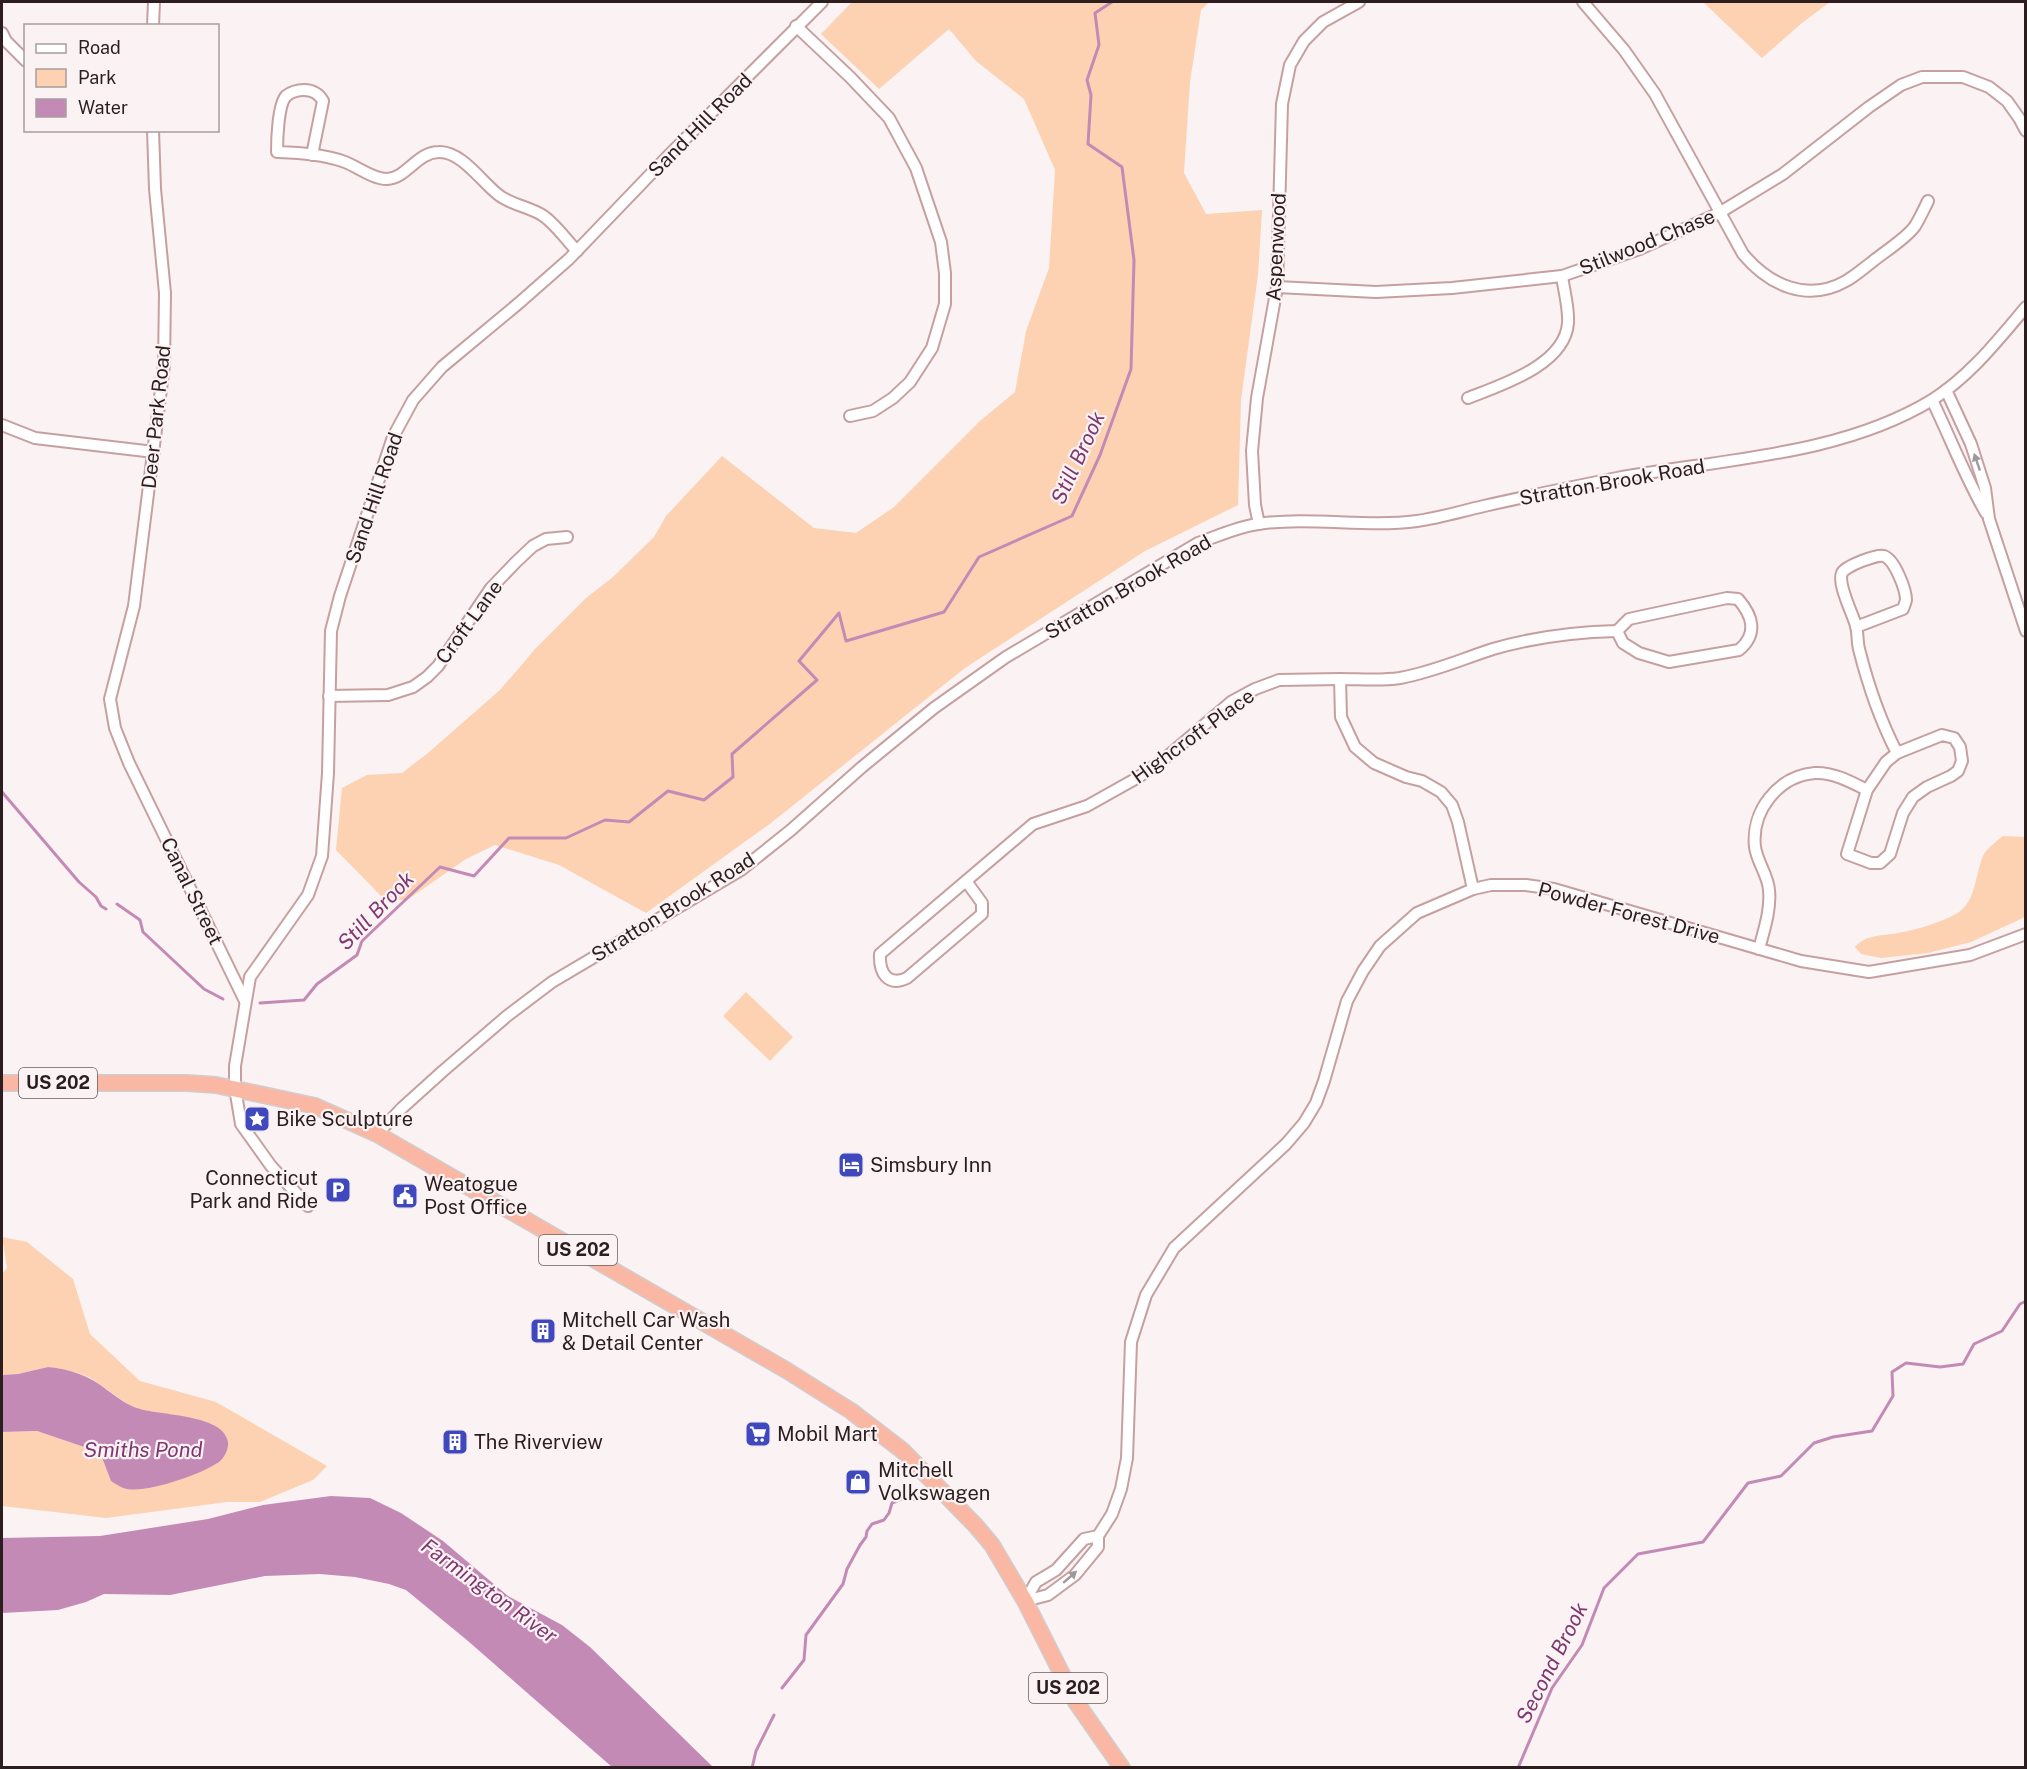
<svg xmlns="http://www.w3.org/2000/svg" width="2027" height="1769" font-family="'Public Sans',sans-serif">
<rect width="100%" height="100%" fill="#fbf2f3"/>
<g fill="#fcd2b3">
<polygon points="852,2 1209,2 1201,10 1190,82 1184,173 1206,214 1262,210 1258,275 1241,400 1238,505 1145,551 965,668 771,823 646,913 559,865 495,845 466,859 407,900 385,900 336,850 342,788 367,775 402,773 428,753 500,690 536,648 586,598 613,577 654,537 666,516 722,456 814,528 856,533 894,507 980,421 1015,392 1026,331 1049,268 1055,170 1024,99 976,61 949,29 879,89 821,34"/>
<polygon points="1703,2 1830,2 1802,23 1762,58"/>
<path d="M2003 836 2025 837V917L1971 942 1928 953 1881 958 1861 954 1855 947C1866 934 1883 936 1898 933 1915 930 1936 924 1952 916 1977 905 1974 877 1983 856 1987 848 1996 842 2003 836Z"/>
<polygon points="746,992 793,1037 770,1061 723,1016"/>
<polygon points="2,1237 27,1242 73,1279 90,1334 140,1381 216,1402 327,1466 313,1480 260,1502 227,1502 106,1518 2,1506 2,1432 37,1431 93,1450 101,1455 111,1481 200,1420 138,1409 129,1405 89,1377 78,1373 48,1367 18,1374 2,1375 2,1274 7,1268"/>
</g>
<g fill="#c48ab6">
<path d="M48 1367C70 1369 90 1376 107 1390 116 1396 124 1403 134 1407 155 1416 224 1413 228 1442 229 1449 224 1458 219 1462 202 1474 148 1493 127 1489 121 1488 116 1484 111 1481L101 1455 93 1450 37 1431 2 1432V1375L18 1374Z"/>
<polygon points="331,1496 370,1498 401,1513 443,1541 508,1596 562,1625 590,1647 713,1767 612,1767 468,1641 406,1590 389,1584 355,1577 320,1574 265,1576 170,1595 104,1594 86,1602 58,1610 2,1613 2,1538 100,1536 208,1519 263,1505"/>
</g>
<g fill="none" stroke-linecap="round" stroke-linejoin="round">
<g stroke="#c48ab6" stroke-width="3">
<polyline points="2,792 79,882 96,897 101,906 106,909"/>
<polyline points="117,904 140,920 143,932 204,989 223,999"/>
<polyline points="260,1003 304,1000 317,984 357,955 362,941 440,867 474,876 509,838 566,838 605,820 629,822 668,791 704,800 733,777 732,754 817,680 799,661 839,613 846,641 944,612 979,557 1072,516 1100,455 1131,369 1134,260 1122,167 1088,144 1091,95 1087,80 1099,45 1095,13 1112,2"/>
<polyline points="782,1688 804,1660 806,1635 843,1584 847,1569 860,1545 866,1537 867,1531 872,1524 884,1520 889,1513 892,1503 906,1497 916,1500 929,1498"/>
<polyline points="752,1768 756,1751 774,1715"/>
<polyline points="1518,1768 1552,1688 1582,1645 1604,1588 1638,1554 1703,1542 1748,1483 1781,1476 1814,1443 1833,1437 1872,1431 1893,1396 1892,1372 1906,1363 1940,1367 1963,1364 1974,1344 2002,1331 2020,1304 2026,1301"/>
</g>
<g stroke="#c6a0a1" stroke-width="14">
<g id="minor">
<path d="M1583 2 1624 50 1655 94 1743 254C1769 285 1807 303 1846 281 1855 276 1864 268 1872 262 1884 252 1907 238 1915 226 1920 218 1924 209 1928 201"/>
<polyline points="153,26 154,2"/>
<polyline points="796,26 850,77 889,118 916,168 941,242 945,273 945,304 932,348 910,382 893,398 873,411 850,416"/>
<polyline points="2,33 6,41 26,61"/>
<polyline points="153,130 155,189 165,293 164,365 134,606 110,699 115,728 129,763 245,1001"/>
<path d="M312 155 323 101C319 94 313 90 304 90 298 90 291 92 286 96 278 105 277 140 277 152 299 153 324 154 345 162 358 167 373 179 387 179 407 178 417 152 439 152 462 151 483 184 500 196 513 205 529 207 542 215 555 223 566 240 577 251"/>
<polyline points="1277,287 1376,292 1452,288 1562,276 1640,249 1719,213 1783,174 1869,107 1901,85 1922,77 1963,77 1989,87 2007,101 2019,118 2026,131"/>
<polyline points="1946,390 1971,444 1985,488 1989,519 2026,631"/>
<path d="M1468 398C1501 385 1565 365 1568 323 1569 308 1564 291 1562 276"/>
<path d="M1932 400C1950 437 1965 477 1986 513"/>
<polyline points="2,425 35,438 154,452"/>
<polyline points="1259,524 1255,505 1252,451 1257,398 1277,287 1282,104 1290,65 1304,41 1323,22 1359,2"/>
<path d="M1727 598 1738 599C1753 616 1758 634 1739 650L1669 662 1639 653 1623 643 1617 631 1629 619Z"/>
<path d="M1856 627 1903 609C1904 606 1905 604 1906 600 1906 590 1895 560 1884 556 1877 554 1845 566 1842 573 1837 584 1853 614 1856 626 1858 633 1857 641 1859 649 1868 685 1880 720 1897 753"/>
<polyline points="329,696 388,695 413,687 427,677 438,666 491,588 516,562 533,546 546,539 567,537"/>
<path d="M966 881 982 903V914L907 978C888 987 879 973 880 954L1033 824 1087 806 1137 778 1162 761 1231 702 1255 689 1279 680 1340 679"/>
<path d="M1473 889 1458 822 1452 805 1441 792 1422 781 1406 777 1374 763 1355 747 1341 717 1340 679C1360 679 1381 681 1400 678 1433 672 1462 659 1493 649 1534 637 1575 632 1617 631"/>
<path d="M1759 949C1764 930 1771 910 1769 890 1768 875 1757 862 1755 847 1751 811 1778 776 1815 773 1833 772 1851 782 1867 790L1847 854 1871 863H1880L1890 854 1903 813 1913 797 1927 787 1951 776 1958 771 1962 761 1960 747 1954 738 1942 735 1897 753 1886 762 1867 790"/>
<path d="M377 1134 402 1108 443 1071 507 1016 552 982 741 870 791 830 862 767 934 708 1006 657 1198 543C1218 536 1237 527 1258 524 1311 516 1365 528 1417 521 1439 518 1462 511 1484 506 1528 496 1572 487 1617 478 1721 459 1840 456 1932 400 1970 376 1998 340 2026 307"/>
<polyline points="308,1206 271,1166 241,1124 235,1088 235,1066 250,977 308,895 322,856 328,773 331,631 340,596 393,437 413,400 442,367 519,303 569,259 669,155 822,2"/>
<polyline points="1025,1601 1048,1595 1075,1575 1098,1547 1098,1536 1112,1514 1121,1489 1127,1458 1131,1342 1146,1295 1174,1248 1286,1144 1304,1123 1316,1103 1324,1081 1347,1001 1363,971 1380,946 1417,913 1473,889 1491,885 1526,885 1554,889 1801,961 1869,972 1970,955 2026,934"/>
<polyline points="1025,1601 1036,1582 1056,1570 1084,1539 1098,1536"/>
</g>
</g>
<g stroke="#d1cdce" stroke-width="18">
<polyline id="highway" points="2,1083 187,1083 216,1085 315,1106 377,1134 786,1370 851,1411 903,1451 976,1526 992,1545 1025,1601 1076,1702 1122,1768"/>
</g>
<use href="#minor" stroke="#fff" stroke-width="10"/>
<use href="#highway" stroke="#fab7a3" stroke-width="15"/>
</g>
<defs><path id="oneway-solid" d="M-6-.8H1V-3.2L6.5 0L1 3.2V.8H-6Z" transform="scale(1.5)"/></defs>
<g fill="#a0999a">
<use href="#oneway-solid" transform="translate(1977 462) rotate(-109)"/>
<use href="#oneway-solid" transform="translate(1070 1577) rotate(-41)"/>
</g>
<defs>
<g id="sight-square" transform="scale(1.35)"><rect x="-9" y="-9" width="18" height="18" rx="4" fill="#3f48bc" stroke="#fbf2f3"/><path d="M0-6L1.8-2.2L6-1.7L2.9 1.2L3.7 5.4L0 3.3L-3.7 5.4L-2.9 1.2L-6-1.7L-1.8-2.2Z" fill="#fff"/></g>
<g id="hotel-square" transform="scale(1.35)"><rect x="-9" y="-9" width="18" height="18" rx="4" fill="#3f48bc" stroke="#fbf2f3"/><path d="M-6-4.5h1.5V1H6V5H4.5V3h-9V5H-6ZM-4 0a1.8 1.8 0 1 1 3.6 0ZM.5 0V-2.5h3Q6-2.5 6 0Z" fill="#fff"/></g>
<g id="parking-square" transform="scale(1.35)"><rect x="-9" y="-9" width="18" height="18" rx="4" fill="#3f48bc" stroke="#fbf2f3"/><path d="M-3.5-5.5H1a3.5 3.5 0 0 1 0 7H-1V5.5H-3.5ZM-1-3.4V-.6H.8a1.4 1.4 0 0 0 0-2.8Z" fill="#fff"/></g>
<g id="civic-square" transform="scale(1.35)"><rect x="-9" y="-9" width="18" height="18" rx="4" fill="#3f48bc" stroke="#fbf2f3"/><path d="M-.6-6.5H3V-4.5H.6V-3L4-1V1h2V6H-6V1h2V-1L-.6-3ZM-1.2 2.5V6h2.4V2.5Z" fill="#fff"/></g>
<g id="building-square" transform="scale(1.35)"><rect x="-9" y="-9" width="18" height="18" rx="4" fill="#3f48bc" stroke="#fbf2f3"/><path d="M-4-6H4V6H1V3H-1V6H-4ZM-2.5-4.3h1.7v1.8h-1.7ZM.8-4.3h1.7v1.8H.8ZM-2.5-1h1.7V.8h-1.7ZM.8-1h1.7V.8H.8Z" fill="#fff"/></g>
<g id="supermarket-square" transform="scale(1.35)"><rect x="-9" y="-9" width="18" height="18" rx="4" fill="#3f48bc" stroke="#fbf2f3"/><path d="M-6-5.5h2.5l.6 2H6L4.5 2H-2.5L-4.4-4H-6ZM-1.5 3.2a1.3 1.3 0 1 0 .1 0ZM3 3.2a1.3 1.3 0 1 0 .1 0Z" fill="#fff"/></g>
<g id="shop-square" transform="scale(1.35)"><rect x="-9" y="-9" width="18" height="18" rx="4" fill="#3f48bc" stroke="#fbf2f3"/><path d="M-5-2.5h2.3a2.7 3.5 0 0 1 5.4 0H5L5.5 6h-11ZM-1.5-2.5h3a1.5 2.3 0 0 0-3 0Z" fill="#fff"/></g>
</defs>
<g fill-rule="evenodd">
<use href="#sight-square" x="257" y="1119"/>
<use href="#hotel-square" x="851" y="1165"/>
<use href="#parking-square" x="338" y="1190"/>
<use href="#civic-square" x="405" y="1196"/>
<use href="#building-square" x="543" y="1331"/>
<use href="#supermarket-square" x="758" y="1434"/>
<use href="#building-square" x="455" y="1442"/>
<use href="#shop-square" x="858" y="1482"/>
</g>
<g text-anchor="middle" stroke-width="4.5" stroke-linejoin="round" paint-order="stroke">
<g fill="#fbf2f3" stroke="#6a5d5e" stroke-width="1.5">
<rect x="19" y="1068" width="78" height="30" rx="4.5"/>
<rect x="539" y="1235" width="78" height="30" rx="4.5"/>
<rect x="1029" y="1673" width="78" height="30" rx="4.5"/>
</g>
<g font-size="18" font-weight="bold" fill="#2c1d1e">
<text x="58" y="1089">US 202</text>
<text x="578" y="1256">US 202</text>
<text x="1068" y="1694">US 202</text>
</g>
<g font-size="20" fill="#2c1d1e" stroke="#fbf2f3">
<text transform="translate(700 125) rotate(-45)" y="7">Sand Hill Road</text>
<text transform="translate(1647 242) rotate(-22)" y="7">Stilwood Chase</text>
<text transform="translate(1276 247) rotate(-87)" y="7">Aspenwood</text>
<text transform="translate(156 417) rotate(-84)" y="7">Deer Park Road</text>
<text transform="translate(1612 482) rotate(-10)" y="7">Stratton Brook Road</text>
<text transform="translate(374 498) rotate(-71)" y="7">Sand Hill Road</text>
<text transform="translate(1128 587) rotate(-30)" y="7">Stratton Brook Road</text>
<text transform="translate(469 622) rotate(-54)" y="7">Croft Lane</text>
<text transform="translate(1193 736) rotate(-36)" y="7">Highcroft Place</text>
<text transform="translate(192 891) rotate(64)" y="7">Canal Street</text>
<text transform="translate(673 907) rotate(-32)" y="7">Stratton Brook Road</text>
<text transform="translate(1629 913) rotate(15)" y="7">Powder Forest Drive</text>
</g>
<g font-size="20" fill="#2c1d1e" stroke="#fbf2f3" text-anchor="start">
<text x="276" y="1126">Bike Sculpture</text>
<text x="870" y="1172">Simsbury Inn</text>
<text x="318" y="1185" text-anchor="end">Connecticut<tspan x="318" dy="23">Park and Ride</tspan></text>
<text x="424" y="1191">Weatogue<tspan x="424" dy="23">Post Office</tspan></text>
<text x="562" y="1327">Mitchell Car Wash<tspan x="562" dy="23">&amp; Detail Center</tspan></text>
<text x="777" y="1441">Mobil Mart</text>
<text x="474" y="1449">The Riverview</text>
<text x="878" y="1477">Mitchell<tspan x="878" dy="23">Volkswagen</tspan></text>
</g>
<g font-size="21" font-style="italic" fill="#7e3871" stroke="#fbf2f3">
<text transform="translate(1078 458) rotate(-65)" y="7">Still Brook</text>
<text transform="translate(376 911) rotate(-46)" y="7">Still Brook</text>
<text x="143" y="1457">Smiths Pond</text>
<text transform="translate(489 1591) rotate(36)" y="7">Farmington River</text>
<text transform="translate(1552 1663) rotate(-63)" y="7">Second Brook</text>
</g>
</g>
<rect width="2027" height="1769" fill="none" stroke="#2c1d1e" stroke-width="6"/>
<rect x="24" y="24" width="195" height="108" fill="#fbf2f3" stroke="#a89d9e" stroke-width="1.5"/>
<rect x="36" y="44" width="30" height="9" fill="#ffffff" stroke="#a89d9e" stroke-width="1.5"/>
<text x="78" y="54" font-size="18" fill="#2c1d1e">Road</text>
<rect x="36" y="69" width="30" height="18" fill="#fcd2b3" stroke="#a89d9e" stroke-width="1.5"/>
<text x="78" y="84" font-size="18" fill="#2c1d1e">Park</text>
<rect x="36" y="99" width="30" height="18" fill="#c48ab6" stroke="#a89d9e" stroke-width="1.5"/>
<text x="78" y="114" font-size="18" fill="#2c1d1e">Water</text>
</svg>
